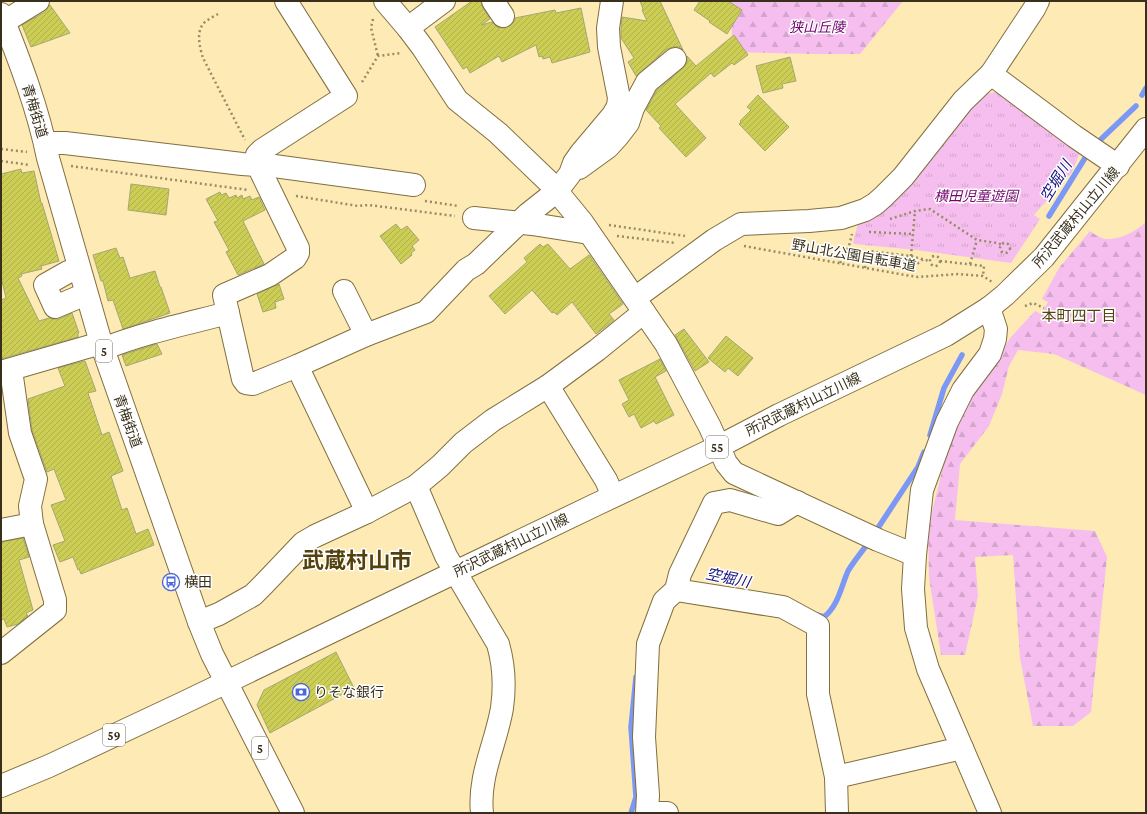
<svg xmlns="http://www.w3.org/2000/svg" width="1147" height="814" font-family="'Crimson Pro','Noto Sans JP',serif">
<defs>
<pattern id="forest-firs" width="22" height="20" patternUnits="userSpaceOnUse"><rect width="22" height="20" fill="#f5beef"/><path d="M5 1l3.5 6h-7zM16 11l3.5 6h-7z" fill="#d3a4cc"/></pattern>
<pattern id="park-tufts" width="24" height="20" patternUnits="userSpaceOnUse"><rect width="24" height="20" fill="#f5beef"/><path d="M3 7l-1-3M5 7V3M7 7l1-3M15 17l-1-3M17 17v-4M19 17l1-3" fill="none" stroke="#d3a4cc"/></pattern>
<pattern id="building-hatch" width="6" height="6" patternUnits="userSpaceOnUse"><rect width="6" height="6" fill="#cbcd54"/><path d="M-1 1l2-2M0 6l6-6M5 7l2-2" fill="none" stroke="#afb049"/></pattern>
</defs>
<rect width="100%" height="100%" fill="#fdeab5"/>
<g fill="url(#forest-firs)">
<polygon points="730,1 903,1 860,54 815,54 733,52"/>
<path d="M1146 222V395L1054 354 1018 350 1009 366 1002 394 989 426 960 464 955 520 1095 531 1107 557 1091 712 1073 726H1033L1020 658 1013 555 975 557 978 596 965 655H941L929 577 928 528 948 447 965 405 1011 337 1035 311 1041 314 1048 302 1042 299 1059 268 1090 231C1094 234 1100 238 1105 239 1120 240 1135 232 1146 222Z"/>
</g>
<polygon fill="url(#park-tufts)" points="995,92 1009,96 1081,150 1072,172 1034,215 1040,219 1011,263 916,250 854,244 853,242 859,220 980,96"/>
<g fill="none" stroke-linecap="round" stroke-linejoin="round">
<g stroke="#7c98f6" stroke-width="5.5">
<polyline points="1142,95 1146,88"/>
<polyline points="1097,143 1136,106"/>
<polyline points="1049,216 1085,158"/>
<polyline points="930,435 944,388 962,355"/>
<polyline points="874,534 918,467 924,452"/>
<path d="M817 615 824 617C838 606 841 587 848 571 854 561 863 550 870 541"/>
<polyline points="631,813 636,797 631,727 636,677"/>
</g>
</g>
<g fill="url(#building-hatch)" stroke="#a5a773">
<polygon points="472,1 481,1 483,8 490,19 481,25 492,22 497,27 503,28 510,26 514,22 515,18 555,10 556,13 581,8 590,52 552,63 550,57 543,59 542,56 539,57 536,45 502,62 499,56 470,73 467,67 463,69 435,27"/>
<polygon points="640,1 660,1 683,50 679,47 673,47 667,49 636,76 628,62 634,58 621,38 621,29 622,17 647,21 642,10 643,9"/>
<polygon points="700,1 728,1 742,10 727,34 709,22 710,21 694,10"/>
<polygon points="50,5 70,33 31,47 22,25 45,12"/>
<polygon points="734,35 748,55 734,65 732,63 714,77 711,73 675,104 706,138 686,157 659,128 661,126 646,110 657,90 683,68 687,63 687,56 696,66"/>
<polygon points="790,57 796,81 782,84 783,88 763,93 756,66"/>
<polygon points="758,95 789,127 765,151 739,124 741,122 740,121 751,110 747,107"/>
<polygon points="21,169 22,173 34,171 41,203 42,203 59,261 41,266 42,269 21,274 22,276 18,278 39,321 49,318 54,319 59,319 72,313 79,333 78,333 78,337 1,359 1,300 6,298 2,281 1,282 1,174"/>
<polygon points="131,184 169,189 166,215 128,210"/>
<polygon points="220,192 221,195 226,193 229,198 236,195 237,198 242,195 243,199 250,196 252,200 259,197 265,210 243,221 264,264 238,275 226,252 229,250 214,222 218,221 206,199"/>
<polygon points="396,224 401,230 407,226 419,240 412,246 415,250 411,253 412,255 401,264 380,236"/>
<polygon points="540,244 543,247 548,244 570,269 589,255 623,304 609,314 614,320 596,334 572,302 557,315 554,312 552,313 532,290 505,314 489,296 527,262 524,258"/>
<polygon points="116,248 120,258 123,257 130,278 155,271 160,287 161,287 170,313 123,329 113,300 108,301 103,281 101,281 93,255"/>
<polygon points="279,284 284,299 275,302 276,308 263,312 257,294"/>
<polygon points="684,329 709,362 695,371 675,335"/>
<polygon points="726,336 753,358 738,376 728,368 725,372 708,358"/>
<polygon points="157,344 162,354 126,366 122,355"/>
<polygon points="660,359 666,371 655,377 674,415 656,424 654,421 641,428 634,414 629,417 622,404 629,400 619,380"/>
<polygon points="85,361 96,391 88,393 102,435 109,432 123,471 111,476 122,510 127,508 136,534 148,529 154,545 81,574 79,569 78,570 73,557 60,562 53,545 65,541 51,505 66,500 54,469 47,472 32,430 28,399 65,386 58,368"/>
<polygon points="23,538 29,557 19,560 33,610 26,613 28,616 18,624 7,627 4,619 1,620 1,542"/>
<polygon points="336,652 354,688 270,733 257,705 264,690"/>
</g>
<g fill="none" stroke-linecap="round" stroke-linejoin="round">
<g stroke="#816f3e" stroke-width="24">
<g id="minor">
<polyline points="385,1 408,28 423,48 457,100 498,133 550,183 582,222 666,344 710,427 726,463 734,473 878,540 915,555"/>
<polyline points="493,1 503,16"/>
<polyline points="4,22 38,1"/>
<polyline points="408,28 444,1"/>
<polyline points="991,74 1074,136 1118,166"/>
<polyline points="45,143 65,143 242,164 274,166 414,185"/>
<polyline points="579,168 608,147 618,136 628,123 633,108 647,82 675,59"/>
<polyline points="474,218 532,224 589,233"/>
<polyline points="79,268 68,272 45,285 55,307 86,294"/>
<polyline points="344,291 366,335"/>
<polyline points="635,298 714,240 741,224 809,221 841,218 865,210 875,204 883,197 903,177 963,101 991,74 1034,9 1038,1"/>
<polyline points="989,308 996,329 995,339 990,354 963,390 947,422 922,490 915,555 913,589 916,628 928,669 990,813"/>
<polyline points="228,313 224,295 270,275 295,258 298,253 298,248 262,174 258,165 257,155 262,150 346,96 286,1"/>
<path d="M103 349C143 333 186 324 228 313L243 379 246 383 253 384 297 366 366 335 426 312 466 270 476 264 528 214 557 191 570 174 574 163 581 153 613 115 618 106 619 98 609 47 608 28 612 1"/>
<polyline points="297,366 367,512"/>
<polyline points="1,372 101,343"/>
<polyline points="548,386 606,480 613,496"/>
<path d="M416 486 446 556 498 644C504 665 505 687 502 708 496 744 478 776 482 813"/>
<polyline points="1,530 32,524"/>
<polyline points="676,590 783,607 818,626 818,694 836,777 837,813"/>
<polyline points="199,622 219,614 253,595 264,584 303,543 315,536 367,512 416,486 440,466 463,443 493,420 548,386 597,350 644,312"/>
<polyline points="1,653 55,610 55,600 32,524 30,506 36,479 20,433 11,370"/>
<polyline points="836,777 962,748"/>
<polyline points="647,813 648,795 644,737 648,644 664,601 676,590 680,574 714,503 730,500 778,514 797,502"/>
<polyline points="648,813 667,813"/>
</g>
</g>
<g stroke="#816f3e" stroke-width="24">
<g id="major">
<path d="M1 14C20 61 38 109 48 158L101 343 199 622 212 654 293 813"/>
<polyline points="1,786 49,766 181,704 595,505 718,447 779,415 946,335 989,308 1005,295 1044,257 1146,129"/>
</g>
</g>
<g stroke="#988b66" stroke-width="2.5" stroke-dasharray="2 3" stroke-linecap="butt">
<path d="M218 14C214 16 209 19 205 22 195 31 200 48 203 58L245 140"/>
<polyline points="373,19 371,28 378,56"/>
<polyline points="362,82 378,56 401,53"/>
<polyline points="1,149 27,152"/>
<polyline points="1,161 30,165"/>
<polyline points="71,166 248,190"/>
<polyline points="296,196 358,206 369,205 455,216"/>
<polyline points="425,201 459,206"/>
<polyline points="890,219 915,211 930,209 977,240 997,243 1002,245"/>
<polyline points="609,225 685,236"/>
<polyline points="869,232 913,234"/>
<polyline points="617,236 676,243"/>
<circle cx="1005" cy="248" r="5"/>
<polyline points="744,246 905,275 918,277 958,274 983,276 992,282"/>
<circle cx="935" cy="261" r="5"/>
<polyline points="911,256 915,211"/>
<polyline points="868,257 917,264 923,259"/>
<polyline points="940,261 984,266 983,276"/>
<polyline points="840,263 849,246 852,234"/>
<polyline points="970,264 977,240"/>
<polyline points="865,268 869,251 911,256 929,261"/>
<polyline points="1025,306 1033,303 1044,308"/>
</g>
<use href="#minor" stroke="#fff" stroke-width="22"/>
<use href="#major" stroke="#fff" stroke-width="22"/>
</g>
<defs>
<g id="bus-ring" transform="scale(0.9)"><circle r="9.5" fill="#fff" stroke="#4d67db" stroke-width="1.5"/><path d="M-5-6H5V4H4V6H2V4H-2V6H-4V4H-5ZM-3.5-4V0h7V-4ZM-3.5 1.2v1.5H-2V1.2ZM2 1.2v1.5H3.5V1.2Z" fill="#4d67db"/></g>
<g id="bank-ring" transform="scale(0.9)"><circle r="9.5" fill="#fff" stroke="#4d67db" stroke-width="1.5"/><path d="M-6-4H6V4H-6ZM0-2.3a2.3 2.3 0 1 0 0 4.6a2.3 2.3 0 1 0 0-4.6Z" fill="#4d67db"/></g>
</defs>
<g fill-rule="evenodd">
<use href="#bus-ring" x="171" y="582"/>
<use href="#bank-ring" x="301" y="692"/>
</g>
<g text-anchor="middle" stroke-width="3" stroke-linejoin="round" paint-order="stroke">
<g fill="#fff" stroke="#746e5f" stroke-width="1">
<rect x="96" y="340" width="16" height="22" rx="3"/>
<rect x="706" y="436" width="22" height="22" rx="3"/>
<rect x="103" y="724" width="22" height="22" rx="3"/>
<rect x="252" y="737" width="16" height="22" rx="3"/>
</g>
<g font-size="13" font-weight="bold" fill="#38301b">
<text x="104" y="356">5</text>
<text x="717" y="452">55</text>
<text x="114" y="740">59</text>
<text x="260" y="753">5</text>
</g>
<g font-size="14" font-style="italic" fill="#73066f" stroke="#fff">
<text x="817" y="32">狭山丘陵</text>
<text x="976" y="201">横田児童遊園</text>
</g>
<g font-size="14" fill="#38301b" stroke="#fff">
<text transform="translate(35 111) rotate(73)" y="5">青梅街道</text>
<text transform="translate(1076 217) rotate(-50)" y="5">所沢武蔵村山立川線</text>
<text transform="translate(854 255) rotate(10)" y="5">野山北公園自転車道</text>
<text transform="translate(803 404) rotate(-26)" y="5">所沢武蔵村山立川線</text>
<text transform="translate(128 421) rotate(70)" y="5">青梅街道</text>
<text transform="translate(511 545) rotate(-26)" y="5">所沢武蔵村山立川線</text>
</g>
<g font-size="14" fill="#38301b" stroke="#fff" text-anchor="start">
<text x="184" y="587">横田</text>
<text x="314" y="697">りそな銀行</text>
</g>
<g font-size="15" font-style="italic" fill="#151282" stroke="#fff">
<text transform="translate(1056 181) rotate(-58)" y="5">空堀川</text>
<text transform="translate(728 578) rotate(12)" y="5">空堀川</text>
</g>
<g font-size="15" fill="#53420e" stroke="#fff">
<text x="1079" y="321">本町四丁目</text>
</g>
<g font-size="22" font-weight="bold" fill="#53420e" stroke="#fff">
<text x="357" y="568">武蔵村山市</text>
</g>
</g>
<rect width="1147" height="814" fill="none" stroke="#38301b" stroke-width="4"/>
</svg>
